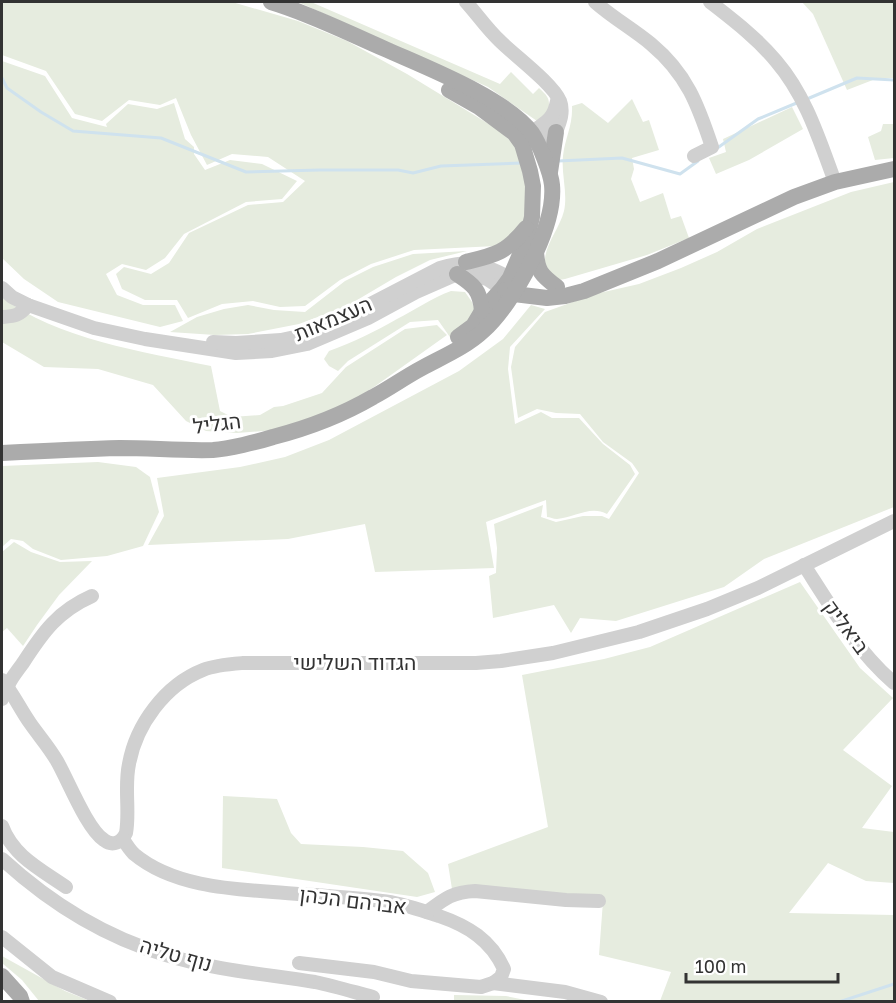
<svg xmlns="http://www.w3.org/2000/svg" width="896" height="1003" font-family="'Golos Text',Heebo,sans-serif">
<rect width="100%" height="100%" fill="#fff"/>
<g fill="#e6ecdf">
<polygon points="2,2 232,2 298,21 347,41 407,74 497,129 515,145 529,172 527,223 496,246 414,250 371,264 340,280 305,306 280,307 253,301 222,304 188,318 177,300 145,300 122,289 116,274 124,267 151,274 169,263 189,233 248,205 283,202 305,181 268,157 232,154 207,165 191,135 176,98 160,105 129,100 102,121 75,114 46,71 2,55"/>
<path d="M298 2H311L500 84 511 72 533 94 539 88C550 98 550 100 548 114L537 121 488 87Z"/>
<polygon points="802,2 894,2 894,78 878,78 847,90 813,14"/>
<polygon points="2,61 45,76 72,118 107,127 106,124 128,104 157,109 174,103 185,139 194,147 194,154 205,170 230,160 262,164 297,181 282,199 246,202 184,234 165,258 146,270 122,264 106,274 117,295 143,305 175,305 183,321 160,327 58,302 24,279 2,258"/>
<path d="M632 99 643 122 649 120 659 150 632 158 634 169 631 179 640 202 663 193 671 219 681 216 689 238 647 255 565 279 559 280C552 274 544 268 545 258 547 242 560 227 564 211 568 193 561 174 563 156 565 138 573 125 572 106L582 103 608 123Z"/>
<polygon points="792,107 803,129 749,160 716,174 709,158 726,152 723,139"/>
<polygon points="883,124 894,124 894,158 875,160 868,137 881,131"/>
<polygon points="894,182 894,507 764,559 724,587 616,621 580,618 571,633 554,605 493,618 489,576 496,573 497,548 494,524 543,505 541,517 556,522 583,516 602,516 609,519 639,473 632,463 603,442 580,414 556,413 537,409 518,418 511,367 515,347 545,312 595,294 639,284 681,268 717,252 757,229 851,192"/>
<polygon points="467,251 430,260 396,277 347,306 299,324 248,334 215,335 170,332 197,317 224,309 248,305 274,310 305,312 345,281 373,267 413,254"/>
<path d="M451 291 465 292 472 302 476 314 452 340 438 320 410 322 348 361 338 371 329 366 324 359 329 351C352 343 376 331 397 319 415 310 432 298 451 291Z"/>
<path d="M2 297C56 339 144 352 211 366L220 411 232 417 260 415 274 407 283 406 322 393 346 367 405 329 437 325 447 335 374 387 337 410 288 429 237 433 206 431 186 421 153 385 98 369 44 367 2 342Z"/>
<path d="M531 305 545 309 510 347 508 369 515 424 541 412 552 418H579L603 444 630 465 635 474 607 514C590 505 574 518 557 519 553 519 550 517 547 517L546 500 486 522 494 568 375 572 365 524 288 539 148 545 164 516 157 478 240 467 285 457 329 440 459 371 503 339Z"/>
<polygon points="98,462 136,467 150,477 159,512 143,546 107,556 61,560 33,549 23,541 11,539 2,547 2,466"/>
<polygon points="14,542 31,552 60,562 92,561 59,595 37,625 23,646 7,628 2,632 2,552"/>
<polygon points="800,582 860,668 893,698 843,750 892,786 862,828 894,832 894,883 866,881 828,863 789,913 894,915 894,1001 660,1001 671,972 599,955 603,901 452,889 448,864 548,827 522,675 604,659 650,647"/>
<polygon points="223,796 277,799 291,833 301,844 363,847 403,851 428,873 435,892 417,897 222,868"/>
<polygon points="2,956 65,991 90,1001 39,1001 22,980 2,963"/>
<polygon points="454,995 506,996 530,1001 454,1001"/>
</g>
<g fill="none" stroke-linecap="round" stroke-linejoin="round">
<g stroke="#cfe2ee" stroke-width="3">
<polyline points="2,78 7,88 41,112 73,131 161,138 246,172 320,170 398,170 413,173 441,166 521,163"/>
<polyline points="807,99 857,78 894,80"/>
<polyline points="716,149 758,119 799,102"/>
<polyline points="558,161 622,158 680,174 698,161"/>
<polyline points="839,1002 894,984"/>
</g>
<g stroke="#d0d0d0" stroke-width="14">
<path d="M466 2C477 14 487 29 500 41 515 56 552 83 560 101 564 112 560 122 556 132L537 143 527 144"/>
<path d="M595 2C613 18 633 29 651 44 687 74 698 105 712 147L694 156"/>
<path d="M710 2C733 20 757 38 776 61 806 96 819 139 835 182"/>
<path d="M525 140C538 122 552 127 557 101"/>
<polyline points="2,288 12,297 28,305 94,328 145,339 236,353 272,351 307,344 368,318 416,292 457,274 470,274 478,276 487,279 502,289"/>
<path d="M2 317C15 316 19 316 28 305"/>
<path d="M213 342 236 343 281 340 304 335 359 310 440 268C472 259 481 263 510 278"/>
<path d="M804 565C831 607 856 650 894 683"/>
<path d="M2 680C13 693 20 709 30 723 39 736 49 747 57 761 68 780 87 829 104 840 113 847 122 842 126 833 130 811 124 787 129 764 136 725 165 685 203 670 215 665 230 664 243 663H476L501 661 553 653 639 632 707 609 758 588 894 521"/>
<path d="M2 699C7 684 14 675 23 663 43 632 58 611 92 596"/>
<path d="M2 826C13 856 40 869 66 887"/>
<path d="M123 839C126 844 130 850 134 854 171 885 227 889 273 892 309 895 346 897 382 901 402 903 420 910 439 916 468 926 491 940 504 969L501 977 493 983 481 987 411 981 374 972 299 963"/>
<path d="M2 859C49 902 105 937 166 955 214 970 265 974 315 982 334 986 354 992 373 997"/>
<path d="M427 912C444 899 452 892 475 891L566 900 599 901"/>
<polyline points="2,937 52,977 110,1002"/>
<polyline points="493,983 565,992 601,1002"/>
</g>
<g stroke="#ababab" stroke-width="16">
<polyline points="449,90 479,107 514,133 522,144 530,171 533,186 532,217 527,238 510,278 502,289 482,311 473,326 458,337"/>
<polyline points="550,172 556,132"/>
<path d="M536 251C537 271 541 275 557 287"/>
<path d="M466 262C495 255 506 253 526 228"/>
<path d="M457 274C474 285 480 290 482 311"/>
<polyline points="505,290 514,294 547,298 565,296 584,291 658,261 794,197 835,182 894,169"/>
<path d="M2 453C41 451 80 449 120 448 151 448 182 451 213 450 229 449 257 442 273 437 308 428 342 415 373 397 390 388 405 377 422 368 442 357 466 347 483 331 514 303 556 227 552 185 551 173 539 143 532 133 506 98 425 67 385 49 348 33 311 14 271 2"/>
<polyline points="2,976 20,996 22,1002"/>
</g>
</g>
<g text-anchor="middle" stroke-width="6" stroke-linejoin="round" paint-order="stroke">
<g font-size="21" fill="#333" stroke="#fff">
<text transform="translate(333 319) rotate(-23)" y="7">העצמאות</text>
<text transform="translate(217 424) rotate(-7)" y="7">הגליל</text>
<text transform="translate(846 627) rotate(54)" y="7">ביאליק</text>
<text x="355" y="670">הגדוד השלישי</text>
<text transform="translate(353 901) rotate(7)" y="7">אברהם הכהן</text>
<text transform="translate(176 955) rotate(16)" y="7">נוף טליה</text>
</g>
</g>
<rect width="896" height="1003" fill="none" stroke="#333333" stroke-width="6"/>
<path d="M686 973v9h152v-9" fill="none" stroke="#333333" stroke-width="3"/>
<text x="695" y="973" font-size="18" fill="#333333" stroke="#ffffff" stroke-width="4.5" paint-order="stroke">100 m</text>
</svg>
